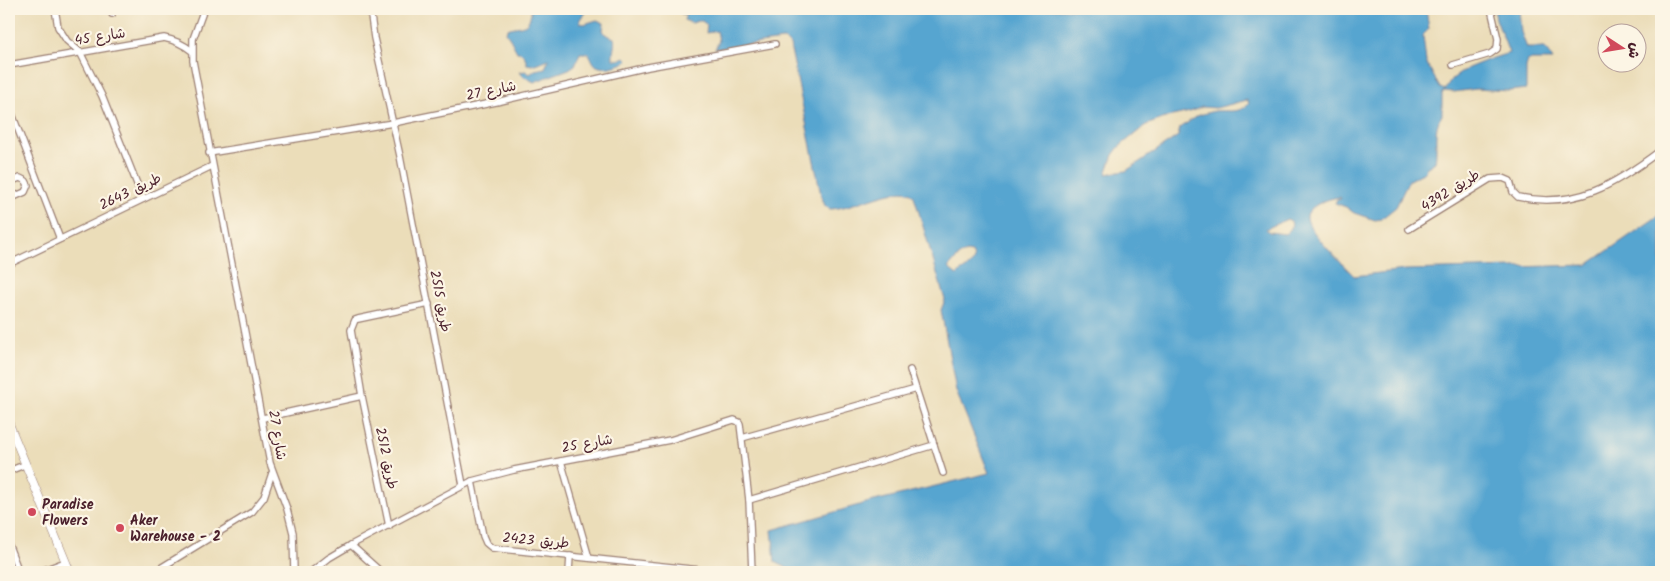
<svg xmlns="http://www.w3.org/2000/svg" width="1670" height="581" font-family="Kalam,'Playpen Sans Arabic',sans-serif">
<rect width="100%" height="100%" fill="#fcf5e5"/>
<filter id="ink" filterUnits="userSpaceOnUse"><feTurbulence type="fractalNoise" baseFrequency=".02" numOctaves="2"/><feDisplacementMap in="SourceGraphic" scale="10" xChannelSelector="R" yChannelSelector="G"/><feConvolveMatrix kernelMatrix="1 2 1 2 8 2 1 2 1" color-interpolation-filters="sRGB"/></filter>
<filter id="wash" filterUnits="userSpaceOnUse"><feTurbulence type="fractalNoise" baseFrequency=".0096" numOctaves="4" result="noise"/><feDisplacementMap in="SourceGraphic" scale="20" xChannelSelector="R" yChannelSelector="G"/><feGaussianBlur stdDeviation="1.12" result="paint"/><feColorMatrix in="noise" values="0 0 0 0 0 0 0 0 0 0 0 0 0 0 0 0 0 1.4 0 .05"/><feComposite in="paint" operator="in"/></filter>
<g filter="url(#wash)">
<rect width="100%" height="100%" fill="#ebddb9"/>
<g fill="#56a5d0" stroke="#50627e" fill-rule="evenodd">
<path d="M531 9H588L580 19V23L584 24 597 20 604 23 603 30 605 34 614 38C616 45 612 51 613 59L619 60 625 57 628 60C623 65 604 70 597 66 592 63 592 57 588 53H580L575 65 569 69 534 82 523 76 520 72 525 71 530 74 535 70 545 68 549 59 532 65 527 64C525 58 525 52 517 52 516 50 507 33 506 32L507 29C523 24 530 29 531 9Z"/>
<path d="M676 9H1426L1429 29 1423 35 1426 62 1440 88 1445 90 1452 79 1468 68 1490 59 1509 53 1496 19 1494 9H1519L1521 32 1527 48H1545L1553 60H1528L1526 67V89L1509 91 1476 89 1454 92 1444 91 1442 94V115C1432 129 1438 147 1435 162L1426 168 1425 172 1409 180 1396 207 1381 219 1375 220 1354 213 1346 207 1335 203 1337 199H1341L1340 197C1332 198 1325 200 1318 204 1313 207 1306 212 1307 218 1309 233 1343 264 1354 276L1405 270 1587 265 1661 214V572H796L775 562 772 530 866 503 989 473 956 391 941 310 945 300 914 196C912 194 911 192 908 192 894 187 849 209 830 209L825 206 821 195 790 45 786 41 783 40 715 49 719 41 717 31 706 33 707 25 702 21H698L692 23 684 20 686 14H682ZM1247 100 1249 103C1241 114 1228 110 1215 111 1210 112 1205 113 1200 115 1193 117 1187 124 1180 128L1178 136 1126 171 1106 174 1113 155 1119 147 1146 125 1168 117 1190 112 1202 107 1216 108ZM1287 219 1291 221C1293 228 1290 230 1285 234L1269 232 1266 229ZM966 252 972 253C979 266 964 267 957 275L948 268 959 256Z"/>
</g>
</g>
<g filter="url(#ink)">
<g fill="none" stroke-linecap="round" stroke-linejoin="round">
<g stroke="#9a7e72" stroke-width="8">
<g id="street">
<polyline points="55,9 58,27 67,41 80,52 102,96 143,199"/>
<polyline points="111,9 112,14"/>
<polyline points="204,9 193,39 193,61 270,463 287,509 293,533 294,572"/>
<polyline points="370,9 374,38 400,156 463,485"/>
<path d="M9 65 164 38C175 40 183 44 192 51"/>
<polyline points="1453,65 1490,54 1497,49 1498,39 1491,9"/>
<polyline points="9,106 60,239"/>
<polyline points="209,153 393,123 501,101 648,67 775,44"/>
<polyline points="9,182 20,178 26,181 28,185 25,192 9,199"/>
<path d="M1409 229 1490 179 1503 178 1510 181 1513 192 1518 197C1577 209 1616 184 1661 150"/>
<polyline points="9,264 212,166"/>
<polyline points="910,370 943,473"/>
<polyline points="263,418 362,396"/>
<polyline points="742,438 916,389"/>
<polyline points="561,461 589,558"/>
<polyline points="9,471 24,465"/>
<polyline points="472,481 483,536 486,543 492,548 719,572"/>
<polyline points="749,500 934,445"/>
<polyline points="389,526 362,396 351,330 355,320 358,319 429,304"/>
<polyline points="351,545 381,572"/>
<polyline points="9,546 19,572"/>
<polyline points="39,572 65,562"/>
<polyline points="154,572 252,512 264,497 272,473"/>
<polyline points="311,572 329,558 351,545 472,481 514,470 670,440 734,420 739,422 740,424 749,500 752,572"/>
<polyline points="569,572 570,556"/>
</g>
</g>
<g stroke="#9a7e72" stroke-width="9">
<polyline id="secondary" points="9,424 70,572"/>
</g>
<use href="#street" stroke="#fff" stroke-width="5.5"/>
<use href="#secondary" stroke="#fff" stroke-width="8"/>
</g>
</g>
<g fill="#d1495b" stroke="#fcf5e5" stroke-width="2">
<circle cx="32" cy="512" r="5"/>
<circle cx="120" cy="528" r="5"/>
</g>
<g text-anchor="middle" stroke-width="4.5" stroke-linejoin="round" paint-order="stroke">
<g font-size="14" fill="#4a1f2b" stroke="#fcf5e5">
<text transform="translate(100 36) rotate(-9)" y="5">شارع 45</text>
<text transform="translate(491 90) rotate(-12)" y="5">شارع 27</text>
<text transform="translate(1450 190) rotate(-32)" y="5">طريق 4392</text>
<text transform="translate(130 191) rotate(-26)" y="5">طريق 2643</text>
<text transform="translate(441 301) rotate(79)" y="5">طريق 2515</text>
<text transform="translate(278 435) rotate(80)" y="5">شارع 27</text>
<text transform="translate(587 443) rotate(-10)" y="5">شارع 25</text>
<text transform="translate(387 458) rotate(78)" y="5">طريق 2512</text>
<text transform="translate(536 540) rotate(5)" y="5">طريق 2423</text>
</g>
<g font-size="14" font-weight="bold" fill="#4a1f2b" stroke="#fcf5e5" text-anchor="start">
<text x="42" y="509">Paradise<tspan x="42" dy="16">Flowers</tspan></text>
<text x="130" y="525">Aker<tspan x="130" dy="16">Warehouse - 2</tspan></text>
</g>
</g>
<rect width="1670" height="581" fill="none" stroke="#fcf5e5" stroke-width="30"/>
<g transform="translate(1622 48) rotate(102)"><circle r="24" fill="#fcf5e5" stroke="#b59f9b"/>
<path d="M0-4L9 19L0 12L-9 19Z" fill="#d1495b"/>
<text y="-8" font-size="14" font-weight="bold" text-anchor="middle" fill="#4a1f2b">ش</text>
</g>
</svg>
